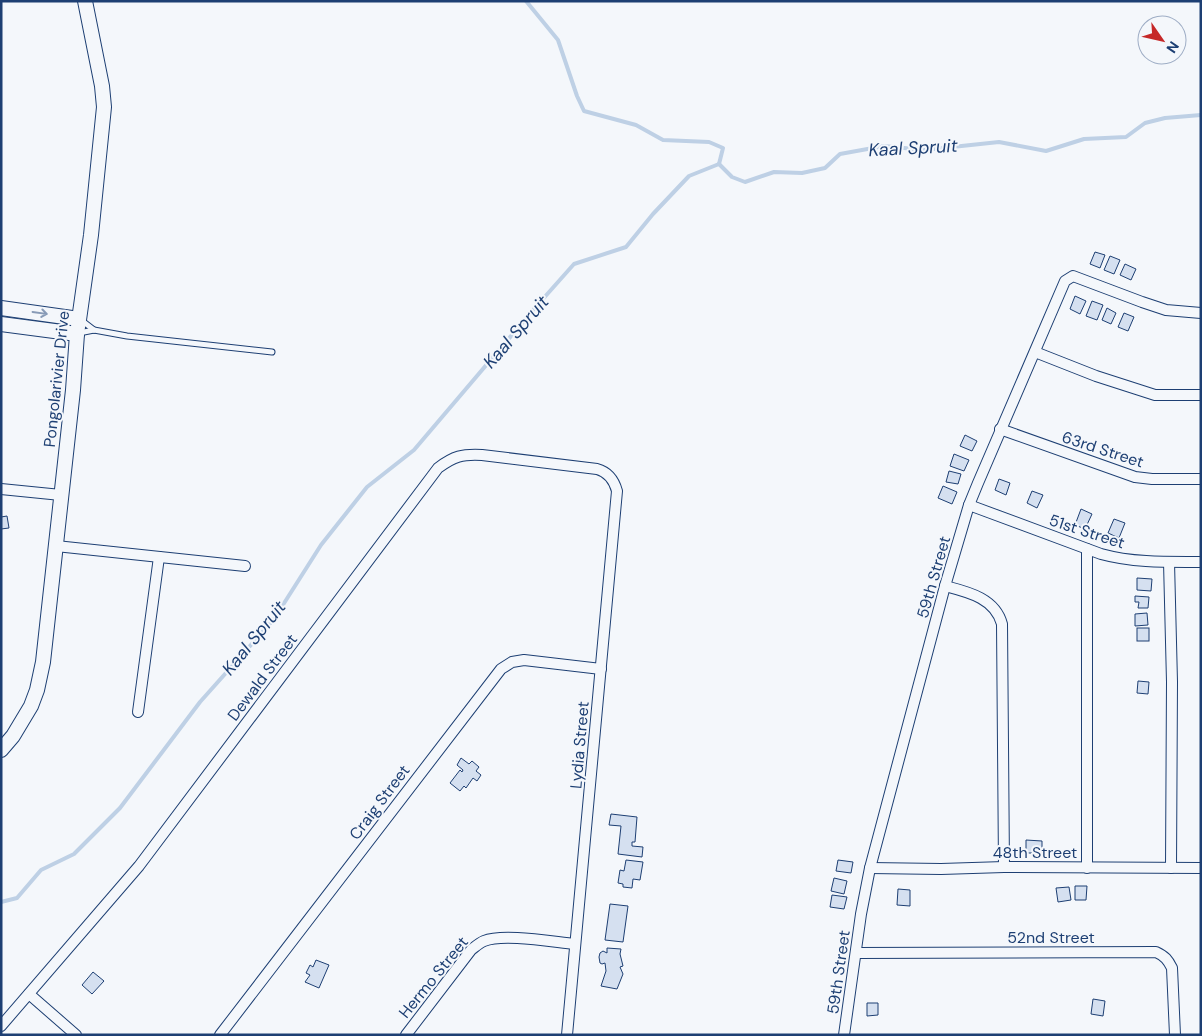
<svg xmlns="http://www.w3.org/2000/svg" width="1202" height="1036" font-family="'DM Sans',sans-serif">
<rect width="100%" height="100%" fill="#f4f7fb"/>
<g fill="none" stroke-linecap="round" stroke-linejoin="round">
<g stroke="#bed0e5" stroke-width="4">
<polyline points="526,1 558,40 577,96 584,111 636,125 663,140 709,142 723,148 719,164"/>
<polyline points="719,164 732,177 745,182 774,172 802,173 825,168 840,154 884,146 924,150 999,142 1046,151 1084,139 1126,137 1145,123 1165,118 1201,115"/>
<polyline points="1,902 17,898 41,870 74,854 120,808 200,702 274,619 321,545 367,487 414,450 534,309 574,264 626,247 653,214 689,176 719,164"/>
</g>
</g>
<g fill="#d5e0f0" stroke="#1d3f73">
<polygon points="1095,252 1105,255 1100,268 1090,264"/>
<polygon points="1110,256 1120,260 1114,274 1104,270"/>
<polygon points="1125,264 1136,269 1131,280 1120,275"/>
<polygon points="1075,296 1086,301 1080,314 1070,309"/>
<polygon points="1092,301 1103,305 1097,320 1086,316"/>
<polygon points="1107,308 1116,313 1111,324 1102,320"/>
<polygon points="1124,313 1134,317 1128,331 1118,327"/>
<polygon points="965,435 977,441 972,451 960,446"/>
<polygon points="954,454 969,460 964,471 950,466"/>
<polygon points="949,471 961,474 958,484 946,482"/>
<polygon points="999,479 1010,483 1006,495 995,490"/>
<polygon points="943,486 957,492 952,504 938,498"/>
<polygon points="1032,491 1043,495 1037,508 1027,503"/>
<polygon points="1081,509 1092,514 1085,529 1075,525"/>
<polygon points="7,516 9,528 1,529 1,517"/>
<polygon points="1114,519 1125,523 1119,538 1108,533"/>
<polygon points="1137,578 1152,579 1151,591 1137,590"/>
<polygon points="1135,596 1149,597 1148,608 1138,608 1139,602 1135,602"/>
<polygon points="1147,613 1148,625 1135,626 1135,614"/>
<rect x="1137" y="628" width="12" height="13"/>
<polygon points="1138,681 1149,682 1148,694 1137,693"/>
<polygon points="461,758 469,764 472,761 479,767 476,771 481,775 477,781 473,778 466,788 464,786 460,791 450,783 460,770 462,772 463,770 457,765"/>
<polygon points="611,814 637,817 635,842 632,842 632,846 643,847 642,857 618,854 621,826 609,825"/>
<polygon points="1026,840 1042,841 1042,853 1026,853"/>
<polygon points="626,860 643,862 640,880 633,879 632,888 623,887 623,884 618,883 620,870 624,871"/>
<polygon points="838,860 853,862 851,873 836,871"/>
<polygon points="834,878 847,881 844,894 831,891"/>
<polygon points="1075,886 1087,886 1086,900 1075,900"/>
<polygon points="1069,887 1071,900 1058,902 1056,888"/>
<polygon points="898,889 910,890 910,906 897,905"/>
<polygon points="832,895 847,897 844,909 830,907"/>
<polygon points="610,904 628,906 623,942 605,940"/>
<polygon points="607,948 621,949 620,954 623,966 620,967 623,974 617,989 601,986 606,971 605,963 602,964 600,963 599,957 600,953 603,951 607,953"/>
<polygon points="316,960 329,965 319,988 305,982 310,975 306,973 310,965 313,967"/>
<polygon points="93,972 104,981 92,994 82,985"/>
<polygon points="1093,999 1105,1001 1103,1016 1091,1014"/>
<polygon points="867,1003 878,1003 878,1015 867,1016"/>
</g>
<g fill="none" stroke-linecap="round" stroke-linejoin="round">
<g stroke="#1d3f73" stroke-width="7">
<g id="service">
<polyline points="81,320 94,330"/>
<polyline points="79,333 94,330 127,336 272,352"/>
</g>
</g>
<g stroke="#1d3f73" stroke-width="12">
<g id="minor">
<polyline points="1035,352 1096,376 1155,395 1201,395"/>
<polyline points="1000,429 1135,477 1152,479 1201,479"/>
<polyline points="1,489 61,495"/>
<path d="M969 505 1101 554C1134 563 1167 562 1201 562"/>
<polyline points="56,546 245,566"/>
<polyline points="1169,562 1172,682 1171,868"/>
<path d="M945 586C968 592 995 598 1002 624L1004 867"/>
<polyline points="138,712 159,557"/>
<polyline points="870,868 941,869 1004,867 1201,868"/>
<polyline points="1087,868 1087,549"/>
<path d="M856 953 1156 952C1165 956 1168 960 1172 968L1175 1035"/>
<polyline points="29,994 76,1035"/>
<path d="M1 1026 139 866 438 468C454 456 462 454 482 455L597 469C608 472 614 480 617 491L567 1035"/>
<polyline points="220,1035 501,669 512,662 524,660 601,669"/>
<path d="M406 1035 471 950C475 947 479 943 484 941 503 933 553 942 575 944"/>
<polyline points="844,1035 861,914 870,868 945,586 969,505 978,483 1065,281 1073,276 1142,302 1166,310 1201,313"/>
</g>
</g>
<g stroke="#1d3f73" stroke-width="16">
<g id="tertiary">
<polyline points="1,308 79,319"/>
<polyline points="1,324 77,334"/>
<polyline points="1,750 13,736 31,706 37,690 43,662 73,390 77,334 91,235 104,107 102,86 85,1"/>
</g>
</g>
<use href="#service" stroke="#f4f7fb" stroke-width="5"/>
<use href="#minor" stroke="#f4f7fb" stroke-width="10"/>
<use href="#tertiary" stroke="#f4f7fb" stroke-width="14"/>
</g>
<defs><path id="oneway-shaft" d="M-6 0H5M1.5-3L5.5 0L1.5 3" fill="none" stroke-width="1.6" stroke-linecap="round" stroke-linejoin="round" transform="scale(1.25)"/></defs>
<use stroke="#889bb7" href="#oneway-shaft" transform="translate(40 313) rotate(8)"/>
<g text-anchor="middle" stroke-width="4" stroke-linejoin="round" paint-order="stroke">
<g font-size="16" fill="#1d3f73" stroke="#f4f7fb">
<text transform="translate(56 379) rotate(-84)" y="6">Pongolarivier Drive</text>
<text transform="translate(1103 449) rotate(18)" y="6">63rd Street</text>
<text transform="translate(1087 531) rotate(18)" y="6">51st Street</text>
<text transform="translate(933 577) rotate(-74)" y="6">59th Street</text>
<text transform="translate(262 677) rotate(-53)" y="6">Dewald Street</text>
<text transform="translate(579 745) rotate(-85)" y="6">Lydia Street</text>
<text transform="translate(379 802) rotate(-53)" y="6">Craig Street</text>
<text x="1035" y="858">48th Street</text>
<text x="1051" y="943">52nd Street</text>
<text transform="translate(838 972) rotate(-82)" y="6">59th Street</text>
<text transform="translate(433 977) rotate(-51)" y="6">Hermo Street</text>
</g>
<g font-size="18" font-style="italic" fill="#1d3f73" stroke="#f4f7fb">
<text transform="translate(913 148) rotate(-3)" y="6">Kaal Spruit</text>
<text transform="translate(516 332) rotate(-49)" y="6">Kaal Spruit</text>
<text transform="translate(254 638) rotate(-51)" y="6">Kaal Spruit</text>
</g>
</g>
<rect width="1202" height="1036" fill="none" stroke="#1d3f73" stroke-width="5"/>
<g transform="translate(1162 40) rotate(124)"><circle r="24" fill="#f4f7fb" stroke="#9eadc5"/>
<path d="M0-4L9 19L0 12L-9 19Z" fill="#c62828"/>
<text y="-8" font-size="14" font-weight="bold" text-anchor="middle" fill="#1d3f73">N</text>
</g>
</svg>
